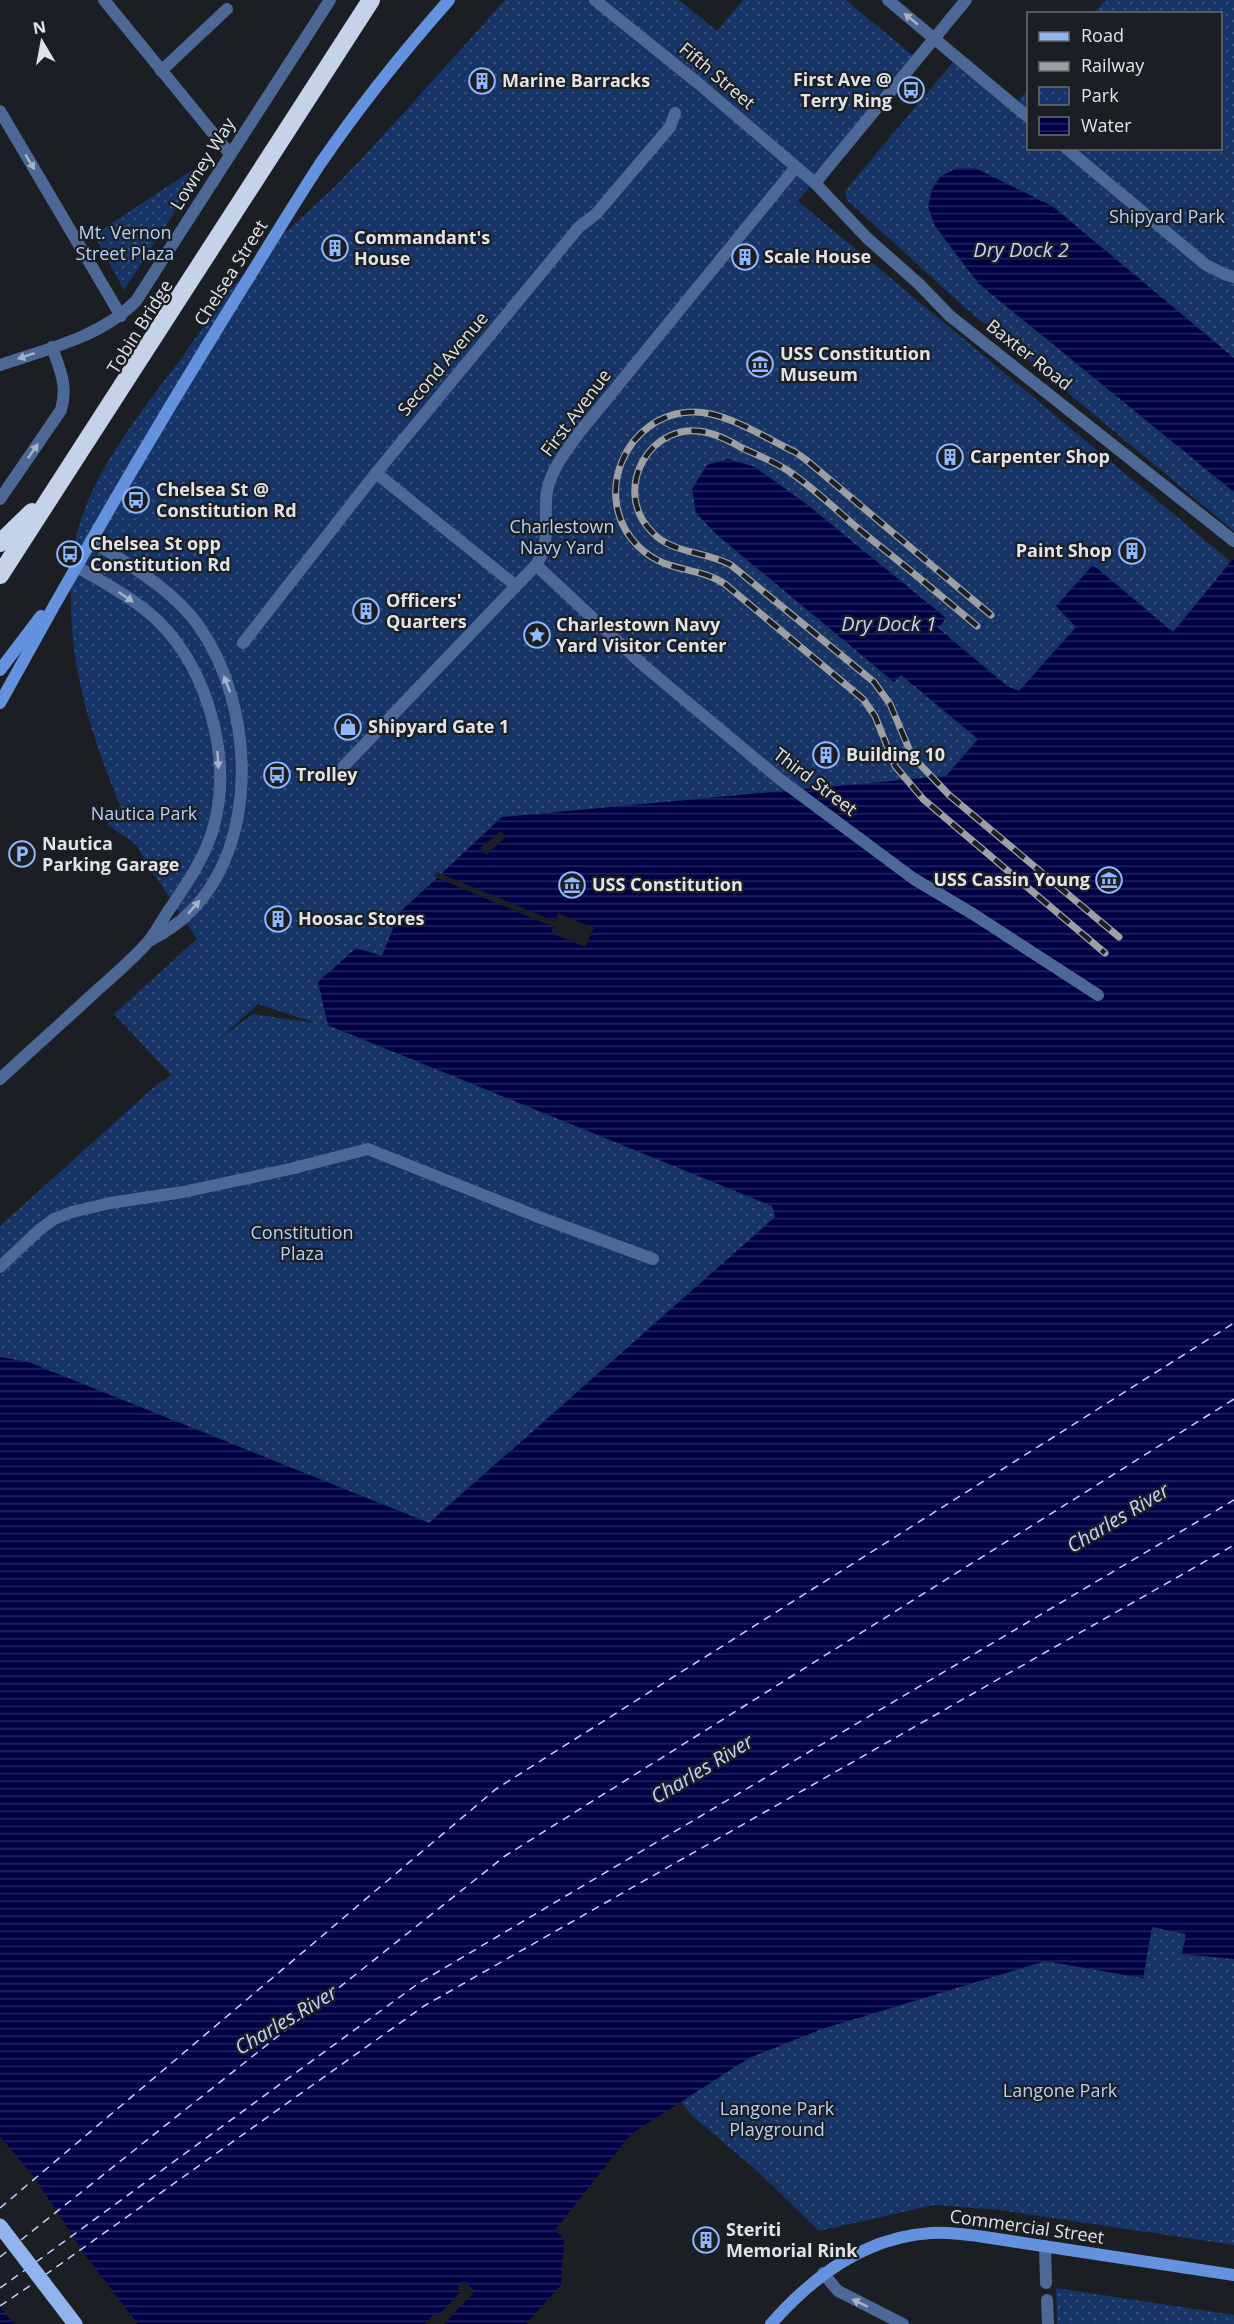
<svg xmlns="http://www.w3.org/2000/svg" width="1234" height="2324" font-family="'Open Sans',sans-serif">
<defs>
<pattern id="park-dots" width="8" height="8" patternUnits="userSpaceOnUse" patternTransform="scale(1.5)"><rect width="8" height="8" fill="#173466"/><path d="M2 2h.1M6 6h.1" fill="none" stroke="#38517c" stroke-width="1.8" stroke-linecap="round"/></pattern>
<pattern id="water-rules" width="6" height="5" patternUnits="userSpaceOnUse" patternTransform="scale(1.5)"><rect width="6" height="5" fill="#004"/><path d="M0 2.5h6" fill="none" stroke="#25255f"/></pattern>
</defs>
<rect width="100%" height="100%" fill="#1b1e22"/>
<g fill="url(#park-dots)" fill-rule="evenodd">
<path d="M505 0H679L717 31 743 0H846L917 59 798 201 1230 561 1218 577 1234 590V1050L445 931 327 1025 773 1205 776 1219 429 1523 28 1362 0 1357V1226L153 1088 171 1075 114 1014 197 939 142 856 137 845 107 825 120 806C93 739 69 668 71 594 71 581 70 568 72 555 84 480 138 417 182 357 205 325 228 289 256 260 285 230 319 204 348 173 401 117 453 58 505 0ZM258 1004 316 1023 253 1014 224 1035Z"/>
<polygon points="1106,0 1234,0 1234,358 1052,206 978,283 1234,492 1234,531 962,305 847,200 845,191 953,62 1011,110 1028,89 1028,148 1220,148 1220,14 1094,13"/>
<polygon points="209,159 124,290 94,235"/>
<polygon points="1152,1927 1186,1934 1183,1954 1234,1959 1234,2245 999,2210 934,2205 819,2231 755,2169 691,2115 681,2101 749,2058 821,2029 1045,1961 1143,1978"/>
<polygon points="1056,2288 1234,2315 1234,2324 1057,2324"/>
</g>
<g fill="url(#water-rules)">
<polygon points="957,168 975,168 1052,206 1234,358 1234,492 978,283 935,226 928,207 932,189 941,176"/>
<polygon points="728,459 755,467 805,503 946,618 938,628 1007,686 1019,691 1076,627 1056,606 1093,565 1173,632 1234,558 1234,1959 1182,1954 1186,1934 1152,1927 1143,1978 1045,1961 822,2029 749,2058 631,2134 555,2230 564,2239 561,2285 526,2324 0,2324 0,1357 28,1362 429,1523 775,1217 772,1206 328,1025 318,982 356,948 382,956 399,913 502,817 946,776 978,739 901,675 894,682 716,534 696,513 692,489 707,465"/>
</g>
<g fill="#1b1e22">
<polygon points="501,831 506,837 486,855 480,848"/>
<polygon points="437,872 554,921 558,913 594,928 585,947 551,933 553,927 433,876"/>
<polygon points="0,2136 35,2178 86,2256 138,2324 14,2324 0,2307"/>
<polygon points="464,2281 475,2291 444,2324 425,2324 436,2312 439,2315 461,2291 457,2288"/>
</g>
<g fill="none" stroke-linecap="round" stroke-linejoin="round">
<g stroke="#bed6fe" stroke-width="1.5" stroke-dasharray="8 6" stroke-linecap="butt">
<polyline points="0,2208 496,1789 1234,1323"/>
<polyline points="21,2240 505,1856 1234,1399"/>
<polyline points="0,2257 10,2249"/>
<polyline points="36,2262 419,1983 1234,1500"/>
<polyline points="45,2275 424,2006 1234,1545"/>
<polyline points="0,2288 25,2270"/>
<polyline points="0,2306 34,2283"/>
</g>
<g stroke="#4c6897" stroke-width="12">
<polyline points="104,0 230,154"/>
<polyline points="595,0 699,84 815,183 867,238 919,284 950,316 1234,541"/>
<polyline points="888,0 1028,117"/>
<polyline points="161,71 227,9"/>
<polyline points="0,111 121,316"/>
<polyline points="1066,148 1206,265 1224,274 1234,277"/>
<polyline points="815,183 966,0"/>
<path d="M0 365C47 349 101 337 136 301L330 0"/>
<polyline points="376,473 516,586"/>
<path d="M0 499 61 410C68 385 60 370 52 347"/>
<path d="M91 540C128 565 172 588 198 625 254 703 262 844 188 914 177 925 164 933 151 940"/>
<polyline points="536,565 643,665 782,781 914,879 973,914 1098,995"/>
<polyline points="243,643 376,473 579,227 596,214 670,127 675,113"/>
<path d="M343 767 536 565C552 541 543 517 547 491 551 470 566 451 579 433L796 167"/>
<path d="M0 1079C31 1050 63 1022 94 993 112 977 131 961 147 943 155 934 161 922 167 913 185 886 204 860 213 829 233 761 209 672 159 622 136 599 104 583 76 566"/>
<polyline points="0,1267 39,1230 54,1219 72,1212 110,1203 183,1192 290,1169 368,1149 536,1216 653,1259"/>
<polyline points="1045,2246 1046,2283"/>
<polyline points="823,2273 838,2291 903,2324"/>
<polyline points="1047,2300 1048,2324"/>
</g>
<g stroke="#6592de" stroke-width="12">
<polyline points="0,670 41,616"/>
<path d="M0 703C74 568 152 434 233 303 262 257 290 210 320 164 359 107 403 52 449 0"/>
<path d="M771 2324C813 2276 865 2237 931 2233 951 2232 971 2235 991 2238L1234 2275"/>
</g>
<polyline stroke="#91b4ef" stroke-width="15" points="0,2226 75,2324"/>
<g stroke="#c4d2ea" stroke-width="18">
<polyline points="0,543 32,512"/>
<polyline points="0,575 371,0"/>
</g>
<g stroke="#9d9fa3" stroke-width="7">
<g id="rail">
<path d="M991 615 805 459 795 452C765 438 727 412 694 412 625 412 589 499 639 547 667 574 696 565 725 584L863 699 875 716 895 766 923 799 1105 953"/>
<path d="M977 626C939 594 900 562 861 531 837 511 813 487 787 470 773 461 757 455 742 448 732 442 720 436 709 433 651 417 610 490 652 532 672 554 706 551 731 565L874 682 890 704 912 756 949 795 1119 937"/>
</g>
</g>
<use href="#rail" stroke="#1b1e22" stroke-width="4.5" stroke-dasharray="14" stroke-linecap="butt"/>
</g>
<defs><path id="oneway-solid" d="M-6-.8H1V-3.2L6.5 0L1 3.2V.8H-6Z" transform="scale(1.5)"/></defs>
<g fill="#a5b2c7">
<use href="#oneway-solid" transform="translate(911 19) rotate(-140)"/>
<use href="#oneway-solid" transform="translate(30 162) rotate(59)"/>
<use href="#oneway-solid" transform="translate(26 356) rotate(161)"/>
<use href="#oneway-solid" transform="translate(33 451) rotate(-55)"/>
<use href="#oneway-solid" transform="translate(126 597) rotate(34)"/>
<use href="#oneway-solid" transform="translate(227 684) rotate(-111)"/>
<use href="#oneway-solid" transform="translate(218 760) rotate(86)"/>
<use href="#oneway-solid" transform="translate(194 907) rotate(-49)"/>
<use href="#oneway-solid" transform="translate(860 2303) rotate(-154)"/>
</g>
<defs>
<g id="building-ring" transform="scale(1.35)"><circle r="9.5" fill="#1b1e22" stroke="#90b8fd" stroke-width="1.5"/><path d="M-4-6H4V6H1V3H-1V6H-4ZM-2.5-4.3h1.7v1.8h-1.7ZM.8-4.3h1.7v1.8H.8ZM-2.5-1h1.7V.8h-1.7ZM.8-1h1.7V.8H.8Z" fill="#90b8fd"/></g>
<g id="bus-ring" transform="scale(1.35)"><circle r="9.5" fill="#1b1e22" stroke="#90b8fd" stroke-width="1.5"/><path d="M-5-6H5V4H4V6H2V4H-2V6H-4V4H-5ZM-3.5-4V0h7V-4ZM-3.5 1.2v1.5H-2V1.2ZM2 1.2v1.5H3.5V1.2Z" fill="#90b8fd"/></g>
<g id="museum-ring" transform="scale(1.35)"><circle r="9.5" fill="#1b1e22" stroke="#90b8fd" stroke-width="1.5"/><path d="M0-6L6-3V-2H-6V-3ZM-5-1h2V3h-2ZM-1-1h2V3h-2ZM3-1h2V3H3ZM-6 4H6V6H-6Z" fill="#90b8fd"/></g>
<g id="sight-ring" transform="scale(1.35)"><circle r="9.5" fill="#1b1e22" stroke="#90b8fd" stroke-width="1.5"/><path d="M0-6L1.8-2.2L6-1.7L2.9 1.2L3.7 5.4L0 3.3L-3.7 5.4L-2.9 1.2L-6-1.7L-1.8-2.2Z" fill="#90b8fd"/></g>
<g id="shop-ring" transform="scale(1.35)"><circle r="9.5" fill="#1b1e22" stroke="#90b8fd" stroke-width="1.5"/><path d="M-5-2.5h2.3a2.7 3.5 0 0 1 5.4 0H5L5.5 6h-11ZM-1.5-2.5h3a1.5 2.3 0 0 0-3 0Z" fill="#90b8fd"/></g>
<g id="parking-ring" transform="scale(1.35)"><circle r="9.5" fill="#1b1e22" stroke="#90b8fd" stroke-width="1.5"/><path d="M-3.5-5.5H1a3.5 3.5 0 0 1 0 7H-1V5.5H-3.5ZM-1-3.4V-.6H.8a1.4 1.4 0 0 0 0-2.8Z" fill="#90b8fd"/></g>
</defs>
<g fill-rule="evenodd">
<use href="#building-ring" x="482" y="81"/>
<use href="#bus-ring" x="911" y="90"/>
<use href="#building-ring" x="335" y="248"/>
<use href="#building-ring" x="745" y="257"/>
<use href="#museum-ring" x="760" y="364"/>
<use href="#building-ring" x="950" y="457"/>
<use href="#bus-ring" x="136" y="500"/>
<use href="#building-ring" x="1132" y="551"/>
<use href="#bus-ring" x="70" y="554"/>
<use href="#building-ring" x="366" y="611"/>
<use href="#sight-ring" x="537" y="635"/>
<use href="#shop-ring" x="348" y="727"/>
<use href="#building-ring" x="826" y="755"/>
<use href="#bus-ring" x="277" y="775"/>
<use href="#parking-ring" x="22" y="854"/>
<use href="#museum-ring" x="1109" y="880"/>
<use href="#museum-ring" x="572" y="885"/>
<use href="#building-ring" x="278" y="919"/>
<use href="#building-ring" x="706" y="2240"/>
</g>
<g text-anchor="middle" stroke-width="4.5" stroke-linejoin="round" paint-order="stroke">
<g font-size="18" fill="#e1e3e7" stroke="#1b1e22">
<text transform="translate(717 76) rotate(40)" y="6">Fifth Street</text>
<text transform="translate(203 164) rotate(-58)" y="6">Lowney Way</text>
<text transform="translate(231 273) rotate(-58)" y="6">Chelsea Street</text>
<text transform="translate(140 327) rotate(-58)" y="6">Tobin Bridge</text>
<text transform="translate(1029 355) rotate(38)" y="6">Baxter Road</text>
<text transform="translate(443 364) rotate(-50)" y="6">Second Avenue</text>
<text transform="translate(576 413) rotate(-53)" y="6">First Avenue</text>
<text transform="translate(815 782) rotate(37)" y="6">Third Street</text>
<text transform="translate(1027 2227) rotate(8)" y="6">Commercial Street</text>
</g>
<g font-size="18" font-weight="bold" fill="#e1e3e7" stroke="#1b1e22" text-anchor="start">
<text x="892" y="86" text-anchor="end">First Ave @<tspan x="892" dy="21">Terry Ring</tspan></text>
<text x="502" y="87">Marine Barracks</text>
<text x="354" y="244">Commandant's<tspan x="354" dy="21">House</tspan></text>
<text x="764" y="263">Scale House</text>
<text x="780" y="360">USS Constitution<tspan x="780" dy="21">Museum</tspan></text>
<text x="970" y="463">Carpenter Shop</text>
<text x="156" y="496">Chelsea St @<tspan x="156" dy="21">Constitution Rd</tspan></text>
<text x="90" y="550">Chelsea St opp<tspan x="90" dy="21">Constitution Rd</tspan></text>
<text x="1112" y="557" text-anchor="end">Paint Shop</text>
<text x="386" y="607">Officers'<tspan x="386" dy="21">Quarters</tspan></text>
<text x="556" y="631">Charlestown Navy<tspan x="556" dy="21">Yard Visitor Center</tspan></text>
<text x="368" y="733">Shipyard Gate 1</text>
<text x="846" y="761">Building 10</text>
<text x="296" y="781">Trolley</text>
<text x="42" y="850">Nautica<tspan x="42" dy="21">Parking Garage</tspan></text>
<text x="1090" y="886" text-anchor="end">USS Cassin Young</text>
<text x="592" y="891">USS Constitution</text>
<text x="298" y="925">Hoosac Stores</text>
<text x="726" y="2236">Steriti<tspan x="726" dy="21">Memorial Rink</tspan></text>
</g>
<g font-size="18" fill="#b8d0f7" stroke="#1b1e22">
<text x="1167" y="223">Shipyard Park</text>
<text x="125" y="239">Mt. Vernon<tspan x="125" dy="21">Street Plaza</tspan></text>
<text x="562" y="533">Charlestown<tspan x="562" dy="21">Navy Yard</tspan></text>
<text x="144" y="820">Nautica Park</text>
<text x="302" y="1239">Constitution<tspan x="302" dy="21">Plaza</tspan></text>
<text x="1060" y="2097">Langone Park</text>
<text x="777" y="2115">Langone Park<tspan x="777" dy="21">Playground</tspan></text>
</g>
<g font-size="20" font-style="italic" fill="#bed6fe" stroke="#1b1e22">
<text x="1021" y="257">Dry Dock 2</text>
<text x="889" y="631">Dry Dock 1</text>
<text transform="translate(1118 1518) rotate(-31)" y="7">Charles River</text>
<text transform="translate(702 1769) rotate(-31)" y="7">Charles River</text>
<text transform="translate(286 2020) rotate(-31)" y="7">Charles River</text>
</g>
</g>
<rect x="1027" y="12" width="195" height="138" fill="#1b1e22" stroke="#6a6d71" stroke-width="1.5"/>
<rect x="1039" y="32" width="30" height="9" fill="#91b4ef" stroke="#6a6d71" stroke-width="1.5"/>
<text x="1081" y="42" font-size="18" fill="#e1e3e7">Road</text>
<rect x="1039" y="62" width="30" height="9" fill="#9d9fa3" stroke="#6a6d71" stroke-width="1.5"/>
<text x="1081" y="72" font-size="18" fill="#e1e3e7">Railway</text>
<rect x="1039" y="87" width="30" height="18" fill="url(#park-dots)" stroke="#6a6d71" stroke-width="1.5"/>
<text x="1081" y="102" font-size="18" fill="#e1e3e7">Park</text>
<rect x="1039" y="117" width="30" height="18" fill="url(#water-rules)" stroke="#6a6d71" stroke-width="1.5"/>
<text x="1081" y="132" font-size="18" fill="#e1e3e7">Water</text>
<g transform="translate(42 42) rotate(350)" stroke="#1b1e22" stroke-width="4.5" paint-order="stroke">
<path d="M0-4.5L10 22L0 15L-10 22Z" fill="#e1e3e7"/>
<text y="-9" font-size="16" font-weight="bold" text-anchor="middle" fill="#e1e3e7">N</text>
</g>
</svg>
